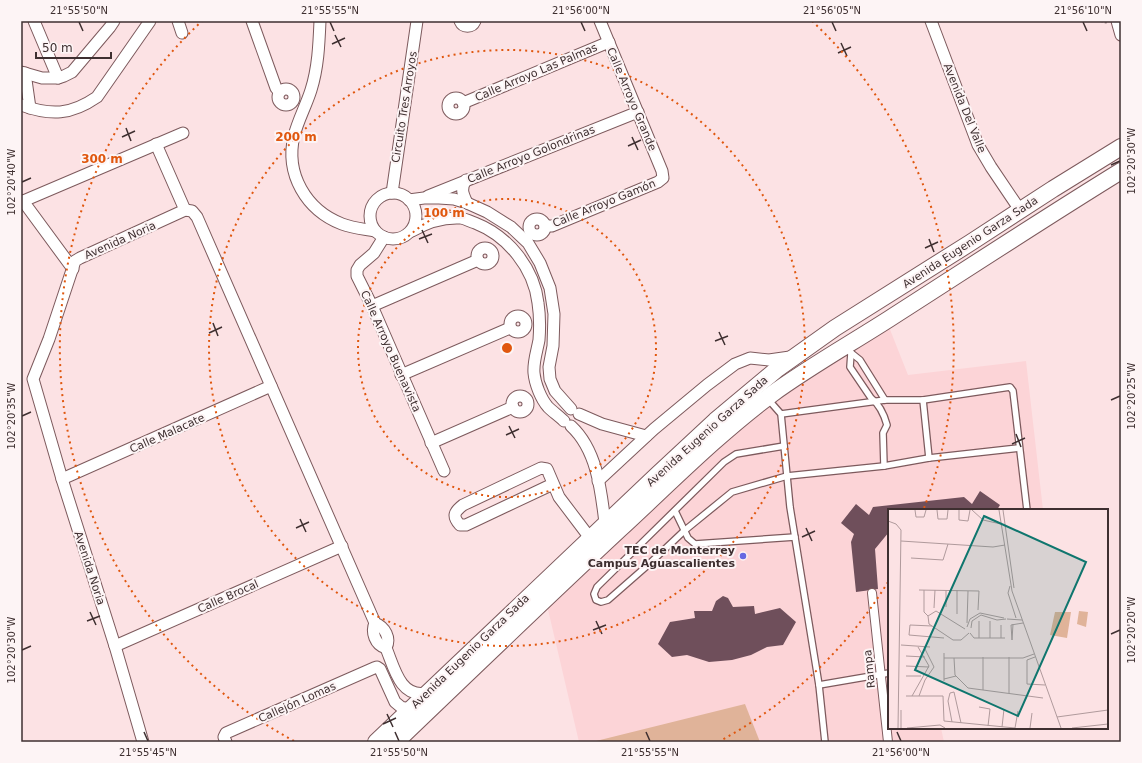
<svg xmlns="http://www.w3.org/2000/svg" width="1142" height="763" font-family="'DejaVu Sans',sans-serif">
<rect width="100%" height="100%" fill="#fce2e4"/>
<polygon fill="#fcd4d7" points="889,327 908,375 1026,361 1043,510 889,510 889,728 941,728 944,742 579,742 546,601 775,396"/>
<polygon fill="#e0b399" points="745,704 760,742 592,742"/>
<g fill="#6f4f5b">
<polygon points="980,491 1000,505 997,510 889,510 889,532 875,549 878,589 856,592 851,542 854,534 841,523 856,504 869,515 873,507 964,497 972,504"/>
<polygon points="723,596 728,598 733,607 754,606 755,614 780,608 796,622 783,645 767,647 751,655 732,660 709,662 687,655 672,657 658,644 670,622 695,618 694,611 712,611 716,601"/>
</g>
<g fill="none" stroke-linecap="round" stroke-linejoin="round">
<g stroke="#7d5a5d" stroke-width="8">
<g id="service">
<polyline points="850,352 860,360 885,400"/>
<path d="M851 353 850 367 871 398C880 405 884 414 887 425L883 433 884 466"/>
<polyline points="767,398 781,414 790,507 819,685 825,742"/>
<polyline points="923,400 929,458"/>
<polyline points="781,414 885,400 923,400 1010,387 1013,391 1027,510"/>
<polyline points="784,446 736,454 724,462 597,587 594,594 596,600 601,602 608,600 648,565 684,531 732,492 787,476 884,466 929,458 1019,448"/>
<polyline points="675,511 688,538 695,544 795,537"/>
<polyline points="819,685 889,673"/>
</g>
</g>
<g stroke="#7d5a5d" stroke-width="10">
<polyline id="pedestrian" points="872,593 888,742"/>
</g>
<g stroke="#7d5a5d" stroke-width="13">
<g id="minor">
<polyline points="34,21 58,78"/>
<polyline points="178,21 182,33"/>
<polyline points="252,21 276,88 280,92"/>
<path d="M320 21C319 45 318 68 311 90 306 106 298 120 294 136 285 174 306 210 342 224 352 228 364 229 375 231"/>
<path d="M460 21C463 28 472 28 475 21"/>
<polyline points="931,21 978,145 991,167 1020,210"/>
<polyline points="1117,21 1121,35"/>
<polyline points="21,72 42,78 58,78 64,76 72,72 110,27 114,21"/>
<polyline points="25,73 30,108"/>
<circle cx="286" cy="97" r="8"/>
<circle cx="456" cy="106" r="8"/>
<polyline points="463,103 609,42"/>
<path d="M21 105C51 116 71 115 97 97L150 21"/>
<polyline points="156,144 185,210"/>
<path d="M466 180C460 189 463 194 467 203"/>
<circle cx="393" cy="216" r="23"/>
<polyline points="392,193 417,21"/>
<polyline points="428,196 638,112"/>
<polyline points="409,200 424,198 439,198 454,199 467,203 487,212 511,227 528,243 540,263 550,288 554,314 553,346 549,367 550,379 555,391 571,409"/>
<polyline points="23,201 73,269"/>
<polyline points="21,202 183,133"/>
<circle cx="537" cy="227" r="8"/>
<polyline points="545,226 552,226 658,182 663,178 662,171 600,21"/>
<path d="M412 231C427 222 443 217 461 218 466 219 471 222 475 223 508 236 534 268 538 303 540 316 540 327 539 340 537 351 533 362 534 373 535 384 541 399 548 407 553 412 559 416 564 421"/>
<polyline points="384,237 374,253 360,265 357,270 357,276 372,306 444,471"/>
<circle cx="485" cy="256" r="8"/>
<polyline points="372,306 478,260"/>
<circle cx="518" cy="324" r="8"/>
<polyline points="401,375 510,328"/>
<circle cx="520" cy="404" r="8"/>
<polyline points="579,414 602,424 646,436"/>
<path d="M571 426C597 450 601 490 605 523"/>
<polyline points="431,443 513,407"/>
<polyline points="62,479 271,386"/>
<polyline points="598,481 654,429 707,385 735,364 750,358 769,360 790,357"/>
<path d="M553 484 466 525H460C452 516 454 512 463 505L541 468 547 469 559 497 590 538"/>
<path d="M375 623C371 632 375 645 386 648"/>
<polyline points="115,646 342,546"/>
<path d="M143 742 115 646 62 479 33 379 49 339 75 261 80 258 185 210 192 211 197 217 375 623C385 627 391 638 386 648 394 667 400 698 426 693"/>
<polyline points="226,742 224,737 226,733 374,668 377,667 380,669 395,702 401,707 410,709"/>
</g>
</g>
<g stroke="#7d5a5d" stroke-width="18">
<g id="secondary">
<polyline points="376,742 657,475 715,421 776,370 835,328 970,243 1053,189 1121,147"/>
<path d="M396 742C470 671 544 600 619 530 669 484 717 435 772 394 809 367 850 344 889 319 967 269 1043 219 1121 171"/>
</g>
</g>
<polyline stroke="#9e898b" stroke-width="2" stroke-dasharray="2 2" stroke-linecap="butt" points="1101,21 1107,23"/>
<use href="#service" stroke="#fff" stroke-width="5.5"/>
<use href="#pedestrian" stroke="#fff" stroke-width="8"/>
<use href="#minor" stroke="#fff" stroke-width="11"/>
<use href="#secondary" stroke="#fff" stroke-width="16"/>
</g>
<path fill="none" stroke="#3e2f30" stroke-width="1.5" d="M79 22 83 31M330 22 334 31M581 22 585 31M832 22 836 31M1083 22 1087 31M335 35 341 47M841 43 847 56M332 44 345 38M838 53 851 47M126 128 131 141M122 137 135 131M632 137 638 150M628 146 641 140M1111 165 1120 161M22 182 31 178M422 230 428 243M419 239 432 234M929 239 934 252M925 248 938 242M213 323 218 336M719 332 725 345M209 333 222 327M715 341 728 336M1111 400 1120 396M22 416 31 412M509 426 515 438M1016 434 1021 447M506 435 519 429M1012 444 1025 438M300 519 306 532M296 528 309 522M806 528 812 541M802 537 815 531M90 612 96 625M87 621 100 616M596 621 602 634M593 630 606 625M1111 634 1120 630M22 650 31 646M387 714 393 727M383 724 396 718M144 732 148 741M395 732 399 741M646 732 650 741M897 732 901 741"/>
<g fill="none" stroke="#e0570e" stroke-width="2" stroke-dasharray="2 4">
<circle cx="507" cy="348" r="149"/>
<circle cx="507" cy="348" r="298"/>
<path d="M888 582A447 447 0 0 1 720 741M294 741A447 447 0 0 1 202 21M812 21A447 447 0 0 1 924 508"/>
</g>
<circle fill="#6669e2" stroke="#fdf4f5" stroke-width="1.5" cx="743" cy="556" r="4"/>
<g text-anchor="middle" stroke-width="4" stroke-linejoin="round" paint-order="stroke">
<g font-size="11" fill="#3e2f30" stroke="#fdf4f5">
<text transform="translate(536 72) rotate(-23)" y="4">Calle Arroyo Las Palmas</text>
<text transform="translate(632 99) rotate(67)" y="4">Calle Arroyo Grande</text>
<text transform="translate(404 107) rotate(-81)" y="4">Circuito Tres Arroyos</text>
<text transform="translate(965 108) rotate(68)" y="4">Avenida Del Valle</text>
<text transform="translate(531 154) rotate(-22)" y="4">Calle Arroyo Golondrinas</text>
<text transform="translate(604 203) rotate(-22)" y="4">Calle Arroyo Gamón</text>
<text transform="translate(120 240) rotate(-24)" y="4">Avenida Noria</text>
<text transform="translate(970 242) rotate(-33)" y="4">Avenida Eugenio Garza Sada</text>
<text transform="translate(391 351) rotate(66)" y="4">Calle Arroyo Buenavista</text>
<text transform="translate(707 431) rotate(-42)" y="4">Avenida Eugenio Garza Sada</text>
<text transform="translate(167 433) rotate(-24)" y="4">Calle Malacate</text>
<text transform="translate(90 568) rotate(72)" y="4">Avenida Noria</text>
<text transform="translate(228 596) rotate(-24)" y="4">Calle Brocal</text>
<text transform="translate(470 651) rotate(-44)" y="4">Avenida Eugenio Garza Sada</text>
<text transform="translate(869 669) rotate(-96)" y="4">Rampa</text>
<text transform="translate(297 702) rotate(-24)" y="4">Callejón Lomas</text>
</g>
<g font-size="11" font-weight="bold" fill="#3e2f30" stroke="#fdf4f5" text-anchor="end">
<text x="735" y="554">TEC de Monterrey<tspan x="735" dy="13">Campus Aguascalientes</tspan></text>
</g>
</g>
<g transform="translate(888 509)">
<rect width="220" height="220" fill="#fce2e4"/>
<path d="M191 102 200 103 198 118 189 115ZM167 103H183L179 129 162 126Z" fill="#e0b399"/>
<path fill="none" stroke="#b09a9c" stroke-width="1" d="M27 1 28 8H36L38 1M49 1 50 10H59L60 1M71 1V11L80 12 82 1M84 1 95 11 113 15M111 1 124 82 173 219M115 1 126 79M0 12 8 15 13 21 10 219M13 32 105 38 117 36M23 49 55 51 60 35M122 77 120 84 128 109M31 81 91 82 90 101M36 81V103L40 107M58 98V81M46 99 47 81M69 105V81M119 110 134 111M79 114 80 82M44 117 22 116 21 126 56 129M79 118 82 110 92 104 116 109M83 119 84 112 93 106 109 111 118 110M77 120 48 102 40 107 41 115 65 131H73L81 124M82 124 86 129H117M91 129V112M102 129V112M113 129V116M124 131 123 116 135 114M124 131 125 115M13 136 42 138M18 147 37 148M147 148 139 151V175L157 176M56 149H135L146 145M66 149 67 166 80 179 155 189M18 157 41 158M18 167H33M56 170 68 167M56 172V144M95 181V148M121 184V148M18 187H55L56 212 127 219M24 187 41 157 30 138M31 187 37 171 46 158 36 138M91 198 102 200 100 217M169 208 220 201M64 213 60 192 62 184 66 183 73 214M114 218 116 200M13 219V201M19 219 52 216 57 219M127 219 130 202M142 219 144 204M184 219 220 215"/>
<path fill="#0f766e" fill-opacity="0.15" stroke="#0f766e" stroke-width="2" d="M96 7 198 53 130 207 27 161Z"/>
<rect width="220" height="220" fill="none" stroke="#3e2f30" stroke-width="2"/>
</g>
<circle cx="507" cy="348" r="6" fill="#e0570e" stroke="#fdf4f5" stroke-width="2"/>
<g font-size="12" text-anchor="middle" font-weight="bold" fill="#e0570e" stroke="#fdf4f5" stroke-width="4" stroke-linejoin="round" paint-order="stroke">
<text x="296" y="141">200 m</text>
<text x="102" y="163">300 m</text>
<text x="444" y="217">100 m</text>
</g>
<rect width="1142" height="763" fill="none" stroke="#fdf4f5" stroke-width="44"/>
<path d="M36 52v6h75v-6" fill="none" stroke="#3e2f30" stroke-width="2"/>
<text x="42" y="52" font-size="12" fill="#3e2f30" stroke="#fdf4f5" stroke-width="3" paint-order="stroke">50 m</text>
<rect x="22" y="22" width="1098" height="719" fill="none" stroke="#3e2f30" stroke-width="1.5"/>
<g font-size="10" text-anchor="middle" fill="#3e2f30">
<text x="79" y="14">21°55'50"N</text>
<text x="330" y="14">21°55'55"N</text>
<text x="581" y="14">21°56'00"N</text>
<text x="832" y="14">21°56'05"N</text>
<text x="1083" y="14">21°56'10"N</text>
<text transform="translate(1131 161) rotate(-90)" y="4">102°20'30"W</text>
<text transform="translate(11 182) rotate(-90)" y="4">102°20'40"W</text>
<text transform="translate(1131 396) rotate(-90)" y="4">102°20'25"W</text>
<text transform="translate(11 416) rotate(-90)" y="4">102°20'35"W</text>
<text transform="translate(1131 630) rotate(-90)" y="4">102°20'20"W</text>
<text transform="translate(11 650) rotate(-90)" y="4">102°20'30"W</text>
<text x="148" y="756">21°55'45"N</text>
<text x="399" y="756">21°55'50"N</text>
<text x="650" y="756">21°55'55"N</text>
<text x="901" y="756">21°56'00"N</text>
</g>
</svg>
